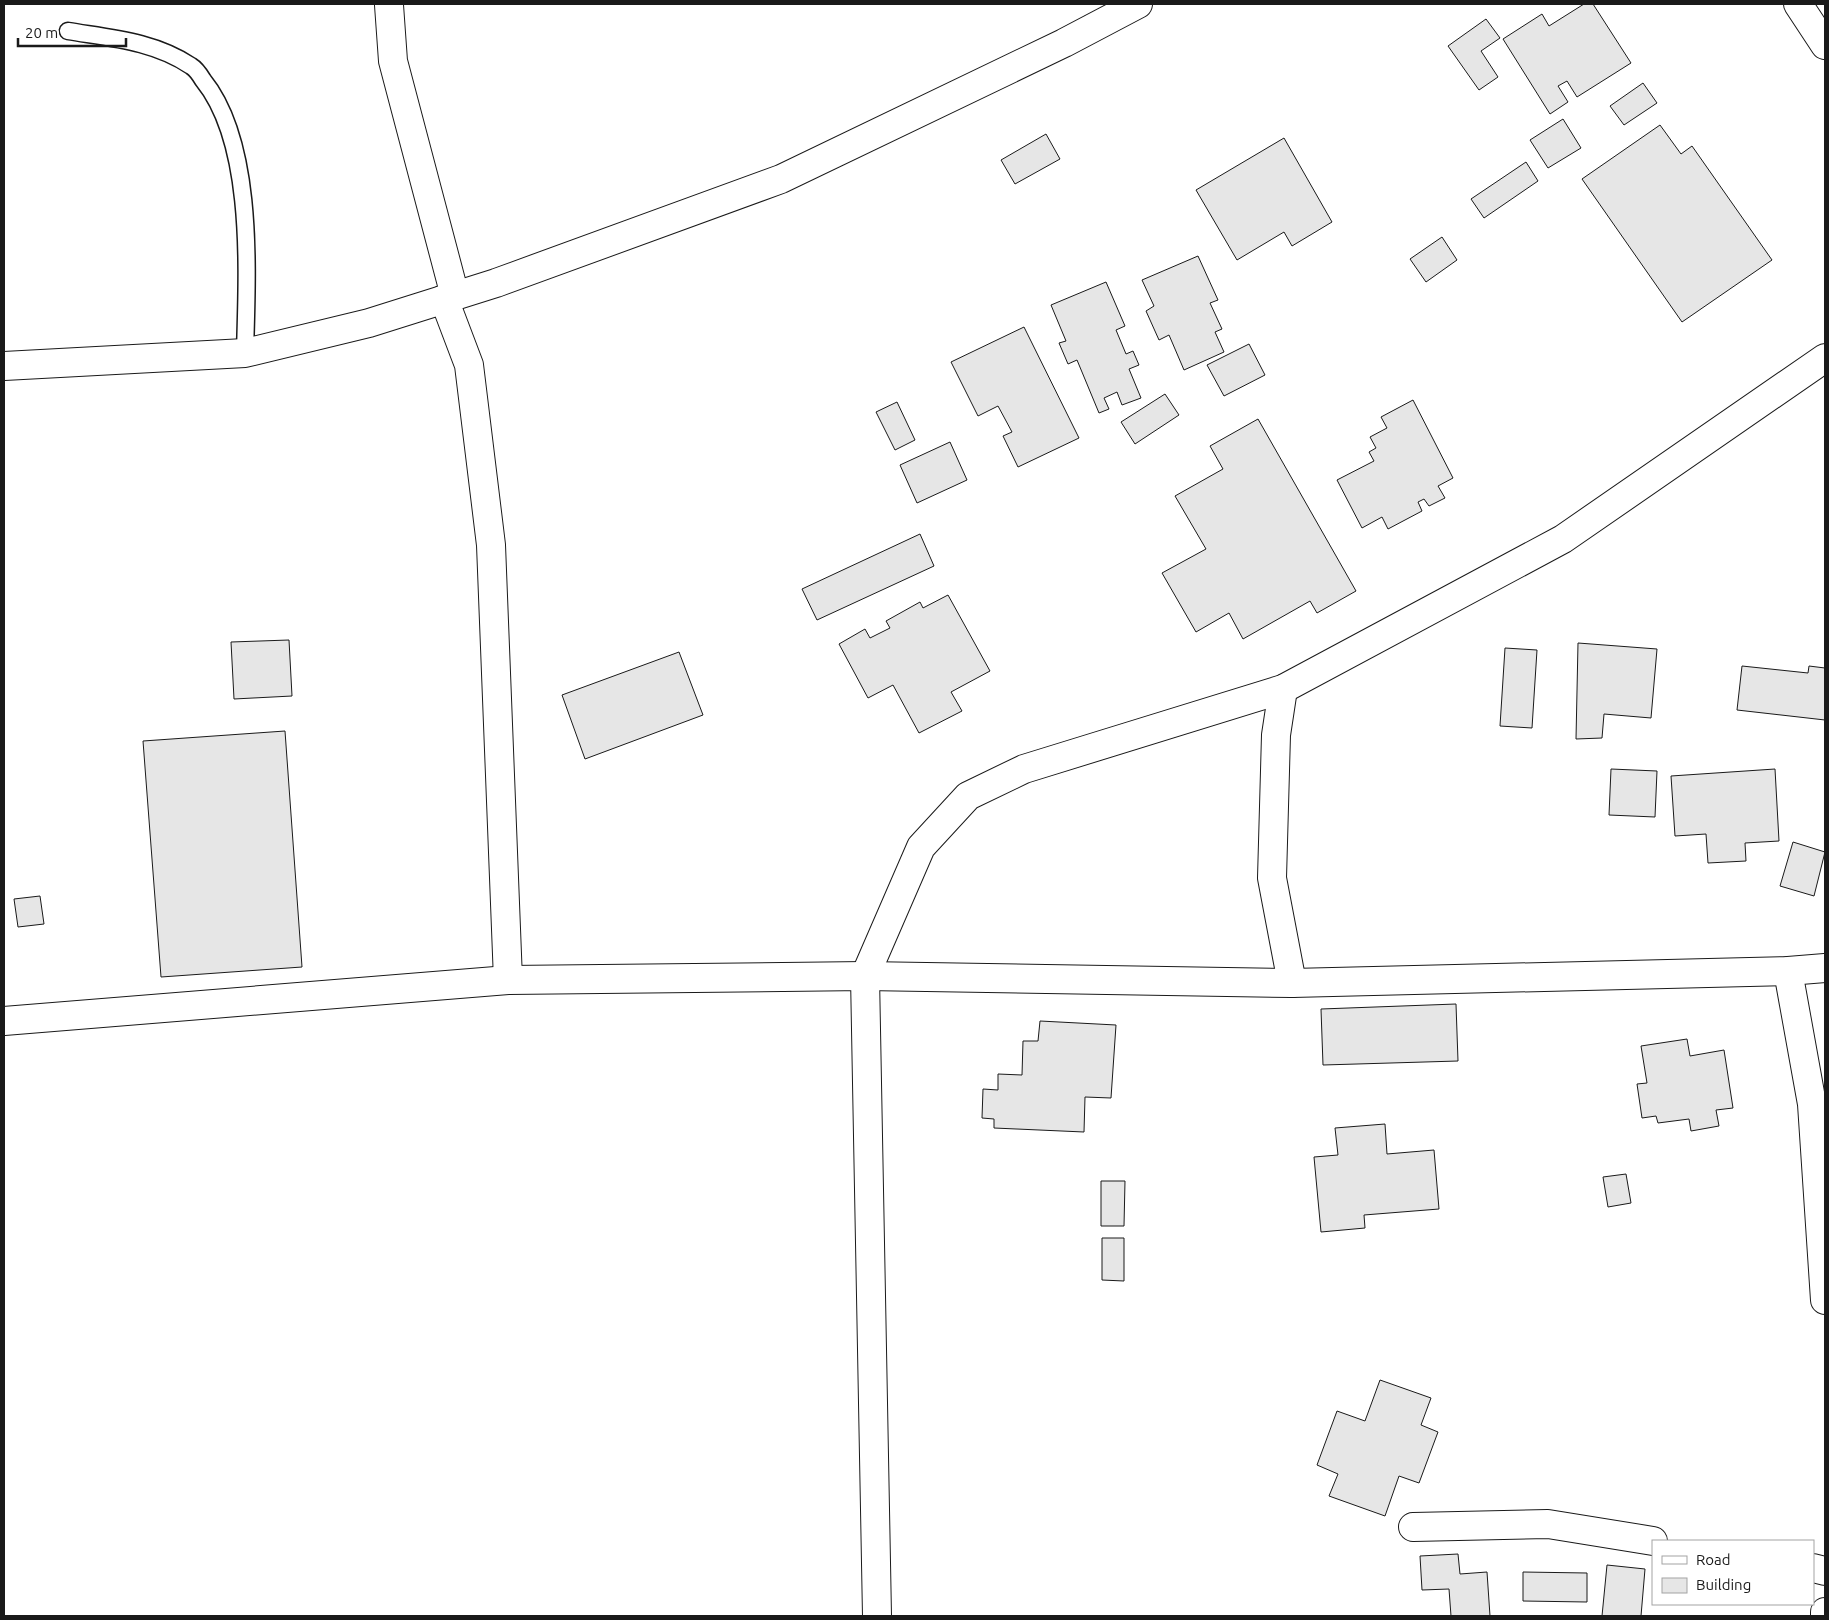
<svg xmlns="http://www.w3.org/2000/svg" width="1829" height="1620" font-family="Ubuntu,sans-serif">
<rect width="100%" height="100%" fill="#fff"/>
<g fill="#e6e6e6" stroke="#1a1a1a">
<polygon points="1584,4 1593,4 1631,63 1577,97 1567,81 1558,86 1568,102 1550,114 1503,39 1542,14 1549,26"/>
<polygon points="1486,19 1500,38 1481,51 1498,77 1479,90 1448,46"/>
<polygon points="1643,83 1657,103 1624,125 1610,106"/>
<polygon points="1563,119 1581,148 1548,168 1530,140"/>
<polygon points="1660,125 1681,154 1692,146 1772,260 1682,322 1582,179"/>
<polygon points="1046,134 1060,159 1015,184 1001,160"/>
<polygon points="1284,138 1332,222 1292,246 1284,232 1237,260 1196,190"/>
<polygon points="1526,162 1538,181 1484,218 1471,199"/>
<polygon points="1442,237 1457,260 1426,282 1410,259"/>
<polygon points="1198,256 1218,300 1210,303 1222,329 1215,332 1224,352 1184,370 1169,335 1159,340 1146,311 1154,306 1142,280"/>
<polygon points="1106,282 1125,326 1116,330 1126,354 1133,351 1139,365 1129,369 1141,398 1122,405 1117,392 1104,398 1109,409 1099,413 1077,360 1068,364 1059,343 1066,341 1051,305"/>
<polygon points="1024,327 1079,438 1018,467 1003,436 1012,432 998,406 978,416 951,362"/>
<polygon points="1249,344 1265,375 1224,396 1207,365"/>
<polygon points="1165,394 1179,415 1135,444 1121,422"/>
<polygon points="1413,400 1453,478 1438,486 1445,498 1429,506 1424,499 1418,502 1422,511 1388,529 1382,517 1362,528 1337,480 1374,461 1369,452 1376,448 1370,437 1387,428 1381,417"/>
<polygon points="897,402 915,440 895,450 876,412"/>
<polygon points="1258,419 1356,591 1317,613 1310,601 1243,639 1229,613 1196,632 1162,573 1206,549 1175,496 1223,469 1210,446"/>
<polygon points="950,442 967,480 917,503 900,465"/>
<polygon points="920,534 934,566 817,620 802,589"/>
<polygon points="948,595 990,671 951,692 962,711 919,733 893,685 868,698 839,644 865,629 870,638 890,628 886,621 920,602 923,608"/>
<polygon points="289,640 292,696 234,699 231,642"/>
<polygon points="1578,643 1657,649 1651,718 1604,714 1602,738 1576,739"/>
<polygon points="1505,648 1537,650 1532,728 1500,726"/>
<polygon points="679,652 703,715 585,759 562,695"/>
<polygon points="1742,666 1808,673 1809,666 1825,668 1825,720 1737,710"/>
<polygon points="285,731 302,967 161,977 143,741"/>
<polygon points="1611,769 1657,771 1655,817 1609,815"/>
<polygon points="1775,769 1779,841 1745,843 1746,861 1708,863 1706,834 1675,836 1671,776"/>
<polygon points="1793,842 1825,852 1814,896 1780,886"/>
<polygon points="40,896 44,924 18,927 14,899"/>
<polygon points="1456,1004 1458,1061 1323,1065 1321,1009"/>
<polygon points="1040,1021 1116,1025 1111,1098 1085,1097 1084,1132 994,1128 994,1119 982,1118 983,1089 998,1090 998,1074 1022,1075 1023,1041 1038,1041"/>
<polygon points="1687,1039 1690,1056 1724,1050 1733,1108 1716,1110 1719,1126 1691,1131 1689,1119 1658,1123 1656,1116 1642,1118 1637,1084 1647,1083 1641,1046"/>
<polygon points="1385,1124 1387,1154 1434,1150 1439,1209 1364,1215 1365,1228 1321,1232 1314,1157 1338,1155 1335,1128"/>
<polygon points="1626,1174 1631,1203 1608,1207 1603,1177"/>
<polygon points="1101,1181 1125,1181 1124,1226 1101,1226"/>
<polygon points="1102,1238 1124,1238 1124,1281 1102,1280"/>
<polygon points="1380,1380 1431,1398 1421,1425 1438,1432 1419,1483 1399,1476 1385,1516 1329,1496 1338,1474 1317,1465 1337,1411 1365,1421"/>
<polygon points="1458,1554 1460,1574 1487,1572 1490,1616 1451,1616 1449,1589 1422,1590 1420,1556"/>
<polygon points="1607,1565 1645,1569 1641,1616 1602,1616"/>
<polygon points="1523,1572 1587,1573 1587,1602 1523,1601"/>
</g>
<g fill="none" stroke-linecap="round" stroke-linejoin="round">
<g stroke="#1a1a1a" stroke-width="19">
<path id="lane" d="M68 31C110 38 154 41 191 66 196 69 200 75 203 80 255 144 247 274 245 353"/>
</g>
<g stroke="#1a1a1a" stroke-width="30">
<g id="street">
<polyline points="1798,4 1825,45"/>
<polyline points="389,5 393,61 455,296"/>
<polyline points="444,299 469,365 491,545 508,980"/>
<polyline points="4,366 245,353 369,323 496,283 781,179 1064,43 1138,4"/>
<polyline points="1283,689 1276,735 1272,878 1292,983"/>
<polyline points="1788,971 1812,1104 1825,1300"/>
<polyline points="4,1021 508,980 865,976 1292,983 1788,971 1825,968"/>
<polyline points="1413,1527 1548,1524 1653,1541"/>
<polyline points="1813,1568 1825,1571"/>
<polyline points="877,1616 865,976 921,847 968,796 1024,769 1283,689 1563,539 1825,358"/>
<polyline points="1825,1616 1825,1612"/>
</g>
</g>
<use href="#lane" stroke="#fff" stroke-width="16"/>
<use href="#street" stroke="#fff" stroke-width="28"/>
</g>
<rect width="1829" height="1620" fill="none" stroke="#1a1a1a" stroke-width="10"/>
<rect x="1652" y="1540" width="162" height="65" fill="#ffffff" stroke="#a3a3a3"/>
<rect x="1662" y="1556" width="25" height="8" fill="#ffffff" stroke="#a3a3a3"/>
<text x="1696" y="1565" font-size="15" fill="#1a1a1a">Road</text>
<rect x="1662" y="1578" width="25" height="15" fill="#e6e6e6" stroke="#a3a3a3"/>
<text x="1696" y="1590" font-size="15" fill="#1a1a1a">Building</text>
<path d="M18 38v8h108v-8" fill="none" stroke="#1a1a1a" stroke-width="2.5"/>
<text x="25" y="38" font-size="15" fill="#1a1a1a" stroke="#ffffff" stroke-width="4" paint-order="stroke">20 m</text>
</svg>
